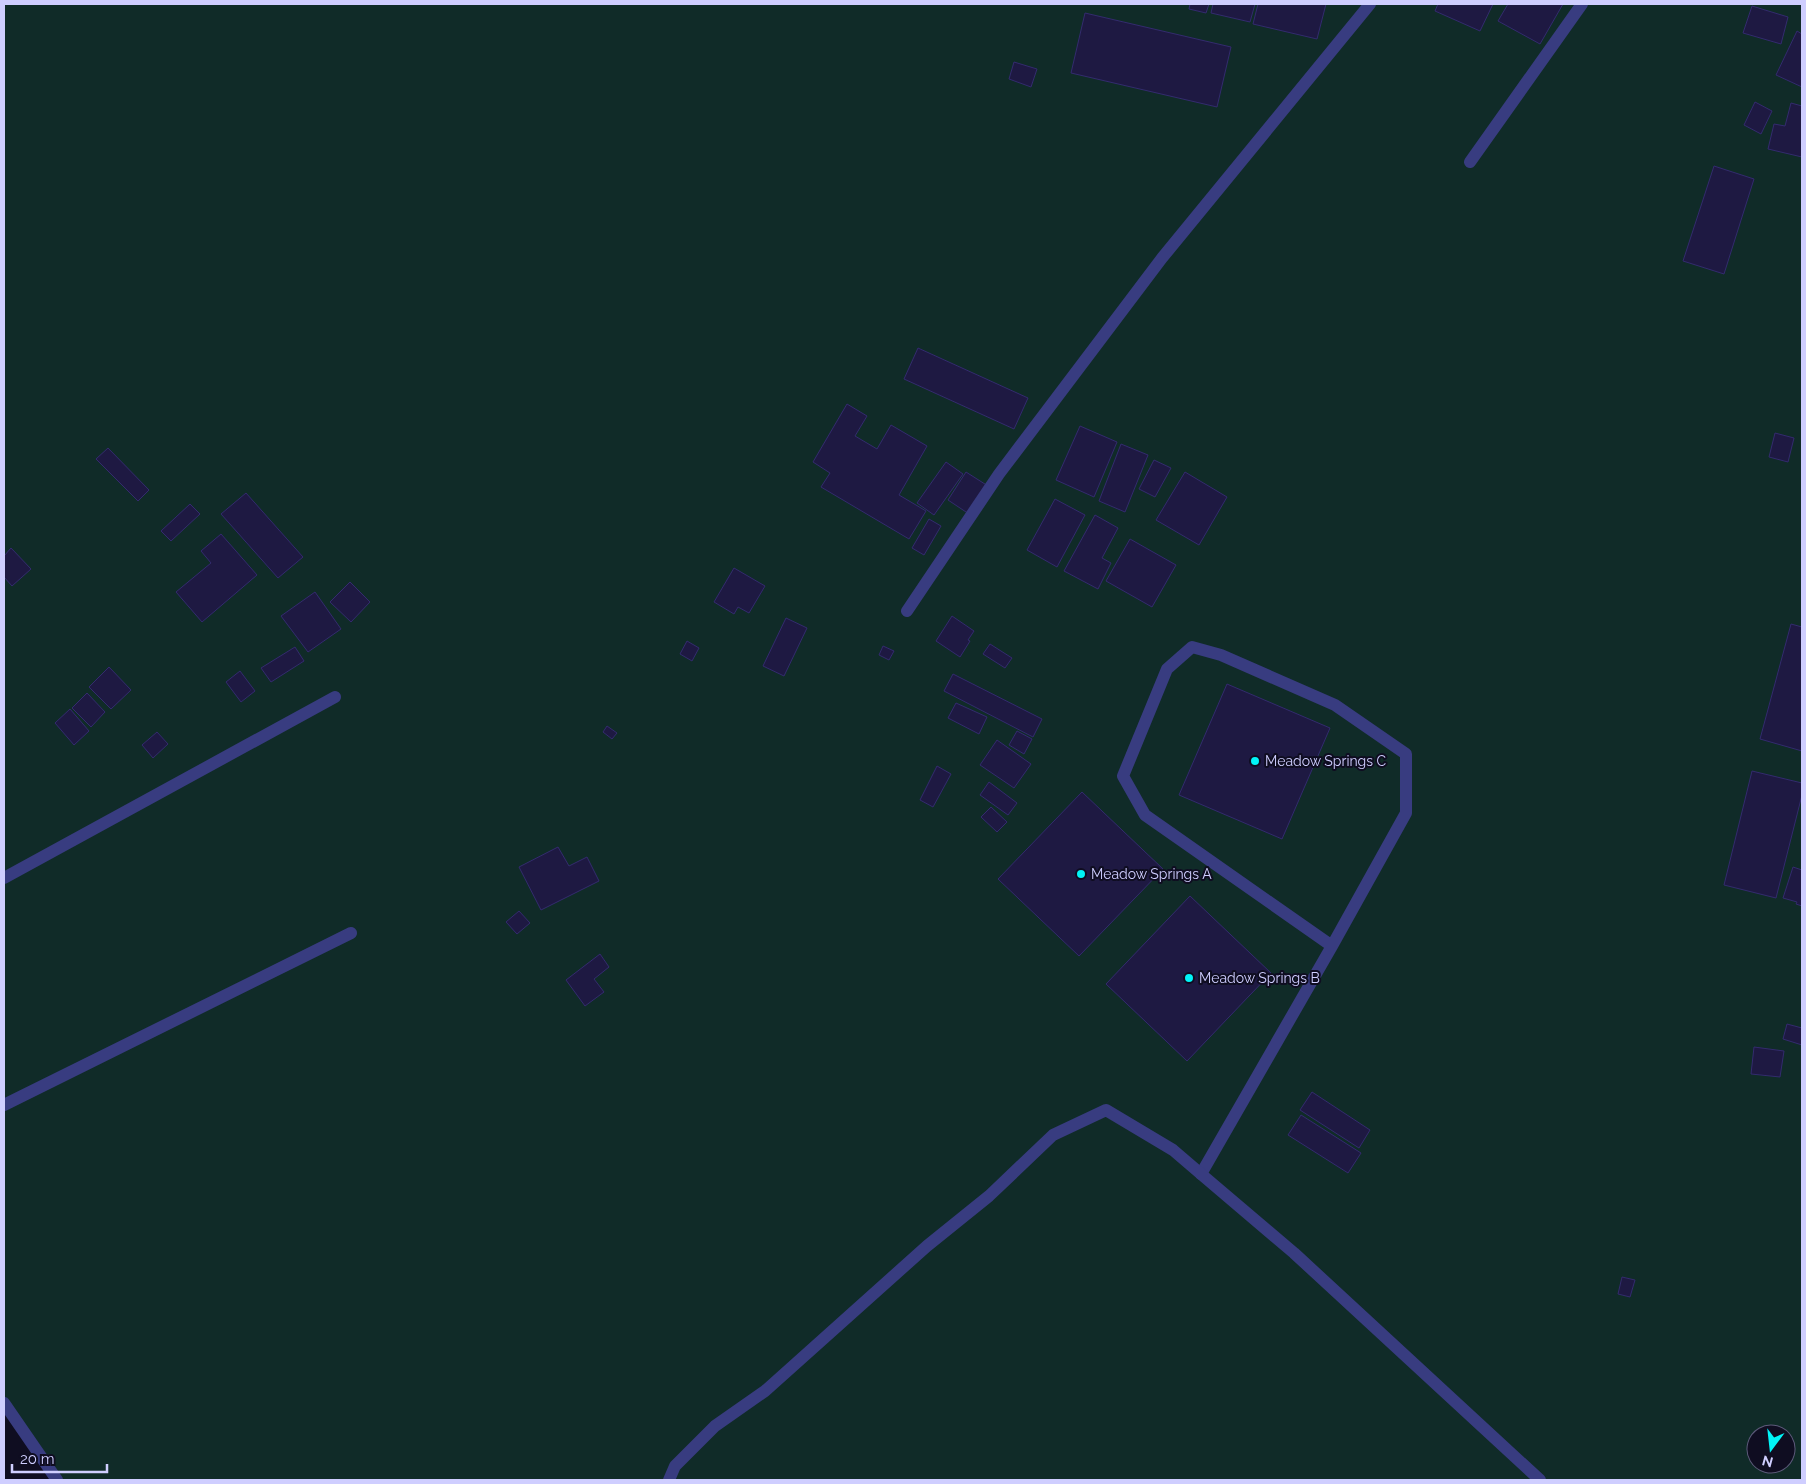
<svg xmlns="http://www.w3.org/2000/svg" width="1806" height="1484" font-family="Raleway,sans-serif">
<rect width="100%" height="100%" fill="#0f0d21"/>
<path fill="#102b28" fill-rule="evenodd" d="M4 4H1802V1480H53L4 1397ZM1756 1434H1786V1464H1756Z"/>
<g fill="#1e1942" stroke="#332b6e">
<polygon points="1190,4 1209,4 1206,13 1189,9"/>
<polygon points="1213,4 1255,4 1250,22 1211,13"/>
<polygon points="1258,4 1326,4 1317,39 1253,24"/>
<polygon points="1438,4 1493,4 1480,31 1435,11"/>
<polygon points="1508,4 1563,4 1540,44 1498,21"/>
<polygon points="1752,6 1788,17 1781,44 1743,33"/>
<polygon points="1085,13 1231,47 1217,107 1071,73"/>
<polygon points="1797,31 1802,34 1802,87 1776,75"/>
<polygon points="1014,62 1037,69 1031,87 1009,79"/>
<polygon points="1755,102 1772,111 1761,134 1744,125"/>
<polygon points="1791,103 1802,106 1802,157 1768,149 1774,124 1785,126"/>
<polygon points="1714,166 1754,179 1724,274 1683,261"/>
<polygon points="918,348 1028,398 1014,429 904,379"/>
<polygon points="847,404 867,416 855,436 877,449 891,425 927,446 899,495 926,511 909,539 821,487 830,473 813,462"/>
<polygon points="1080,426 1117,442 1094,497 1056,480"/>
<polygon points="1775,433 1794,438 1788,462 1769,457"/>
<polygon points="1121,444 1148,455 1125,512 1099,501"/>
<polygon points="108,448 149,490 138,501 96,459"/>
<polygon points="1154,460 1171,468 1155,497 1139,489"/>
<polygon points="946,462 963,474 934,515 917,503"/>
<polygon points="966,472 988,486 969,514 948,500"/>
<polygon points="1185,472 1227,497 1199,545 1156,520"/>
<polygon points="246,493 303,557 278,578 221,514"/>
<polygon points="1055,499 1085,515 1057,567 1027,550"/>
<polygon points="190,504 200,514 171,541 161,531"/>
<polygon points="1095,515 1118,528 1102,558 1111,563 1098,589 1064,571"/>
<polygon points="929,519 941,526 924,555 912,548"/>
<polygon points="221,534 257,575 202,622 176,592 211,563 201,551"/>
<polygon points="1130,539 1176,565 1152,607 1106,581"/>
<polygon points="11,548 31,569 12,586 4,577 4,556"/>
<polygon points="734,568 765,586 749,613 738,607 734,614 714,602"/>
<polygon points="350,582 370,602 351,622 330,602"/>
<polygon points="315,592 341,629 308,652 281,616"/>
<polygon points="952,616 974,631 968,640 970,641 960,657 936,641"/>
<polygon points="786,618 807,628 784,676 763,666"/>
<polygon points="1791,624 1802,627 1802,751 1760,739"/>
<polygon points="687,641 699,648 692,661 680,654"/>
<polygon points="990,644 1012,658 1005,668 983,654"/>
<polygon points="883,646 894,651 889,660 879,655"/>
<polygon points="295,647 304,661 271,682 261,668"/>
<polygon points="109,667 131,690 111,709 89,687"/>
<polygon points="240,671 255,691 241,702 226,682"/>
<polygon points="953,674 1042,719 1033,737 944,691"/>
<polygon points="1227,684 1330,728 1282,839 1179,795"/>
<polygon points="87,693 105,712 91,727 72,708"/>
<polygon points="956,703 987,717 979,734 948,718"/>
<polygon points="70,709 89,731 74,745 55,723"/>
<polygon points="607,726 617,733 612,739 603,732"/>
<polygon points="1017,731 1032,739 1024,754 1009,745"/>
<polygon points="157,732 168,744 153,758 142,745"/>
<polygon points="997,740 1031,764 1014,788 980,765"/>
<polygon points="937,766 951,774 933,807 920,800"/>
<polygon points="1752,771 1802,783 1802,795 1776,898 1724,885"/>
<polygon points="989,782 1017,803 1008,815 980,795"/>
<polygon points="1082,792 1163,869 1079,956 998,879"/>
<polygon points="991,807 1007,822 997,832 981,817"/>
<polygon points="558,847 569,866 587,857 599,881 541,910 519,867"/>
<polygon points="1793,867 1802,870 1802,906 1796,904 1797,902 1783,898"/>
<polygon points="1190,896 1271,973 1187,1061 1106,984"/>
<polygon points="519,911 530,923 517,934 506,922"/>
<polygon points="600,954 609,967 594,979 604,992 585,1006 566,980"/>
<polygon points="1787,1024 1802,1028 1802,1045 1783,1039"/>
<polygon points="1754,1047 1784,1051 1780,1077 1751,1074"/>
<polygon points="1312,1092 1370,1130 1359,1148 1300,1110"/>
<polygon points="1301,1115 1361,1153 1348,1173 1288,1135"/>
<polygon points="1622,1277 1635,1280 1630,1297 1618,1294"/>
</g>
<g fill="none" stroke-linecap="round" stroke-linejoin="round">
<g stroke="#383c80" stroke-width="12">
<polyline points="4,878 335,697"/>
<polyline points="4,1105 351,933"/>
</g>
<g stroke="#383c80" stroke-width="12">
<polyline points="1470,162 1582,4"/>
<polyline points="907,611 999,474 1162,258 1370,4"/>
<polyline points="1201,1174 1332,946 1406,813 1406,754 1335,705 1221,655 1192,647 1167,669 1123,776 1145,815 1332,946"/>
<polyline points="4,1403 57,1480"/>
<polyline points="669,1480 675,1466 715,1426 765,1391 927,1246 989,1196 1053,1135 1106,1110 1173,1150 1201,1174 1294,1253 1540,1480"/>
</g>
</g>
<g fill="#01f4f7" stroke="#0f0d21" stroke-width="2">
<circle cx="1255" cy="761" r="5"/>
<circle cx="1081" cy="874" r="5"/>
<circle cx="1189" cy="978" r="5"/>
</g>
<g text-anchor="middle" stroke-width="4" stroke-linejoin="round" paint-order="stroke">
<g font-size="14" fill="#cfceff" stroke="#0f0d21" text-anchor="start">
<text x="1265" y="766">Meadow Springs C</text>
<text x="1091" y="879">Meadow Springs A</text>
<text x="1199" y="983">Meadow Springs B</text>
</g>
</g>
<rect width="1806" height="1484" fill="none" stroke="#cfceff" stroke-width="10"/>
<g transform="translate(1771 1449) rotate(195)"><circle r="24" fill="#0f0d21" stroke="#5c5a7a"/>
<path d="M0-4L9 19L0 12L-9 19Z" fill="#01f4f7"/>
<text y="-8" font-size="14" font-weight="bold" text-anchor="middle" fill="#cfceff">N</text>
</g>
<path d="M12 1464v8h95v-8" fill="none" stroke="#cfceff" stroke-width="2.5"/>
<text x="20" y="1464" font-size="15" fill="#cfceff" stroke="#0f0d21" stroke-width="4" paint-order="stroke">20 m</text>
</svg>
